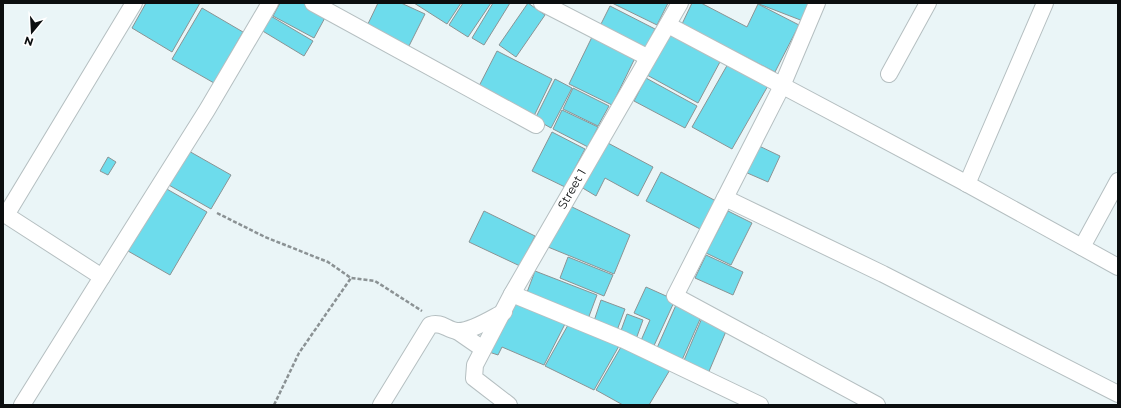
<svg xmlns="http://www.w3.org/2000/svg" width="1121" height="408" font-family="Montserrat,sans-serif">
<rect width="100%" height="100%" fill="#eaf5f7"/>
<g fill="#6ddcec" stroke="#8a9495">
<polygon points="146,3 200,3 172,52 132,28"/>
<polygon points="280,3 307,3 327,14 314,38 273,16"/>
<polygon points="378,3 401,3 425,14 408,48 366,28"/>
<polygon points="414,3 461,3 447,24"/>
<polygon points="463,3 491,3 468,37 449,25"/>
<polygon points="493,3 510,3 484,45 472,38"/>
<polygon points="528,3 545,15 516,57 499,45"/>
<polygon points="612,3 668,3 657,25"/>
<polygon points="692,3 701,3 747,27 758,4 799,25 775,72 682,24"/>
<polygon points="759,3 809,3 803,21 759,4"/>
<polygon points="610,6 655,29 645,49 600,26"/>
<polygon points="202,8 243,32 214,83 172,59"/>
<polygon points="269,15 313,41 304,56 261,30"/>
<polygon points="670,33 721,60 698,103 647,75"/>
<polygon points="592,37 635,58 612,105 569,84"/>
<polygon points="497,51 552,79 533,118 477,90"/>
<polygon points="729,62 769,84 732,149 692,127"/>
<polygon points="646,78 697,106 685,128 634,101"/>
<polygon points="555,79 572,88 551,128 535,119"/>
<polygon points="573,88 609,106 598,126 563,109"/>
<polygon points="562,110 598,127 588,147 553,129"/>
<polygon points="552,132 585,149 565,187 532,171"/>
<polygon points="606,142 653,167 638,196 605,178 596,196 581,187"/>
<polygon points="757,145 780,156 768,182 745,172"/>
<polygon points="187,150 231,175 211,209 167,184"/>
<polygon points="108,157 116,162 108,175 100,171"/>
<polygon points="661,172 716,201 702,230 646,201"/>
<polygon points="165,188 207,212 170,275 128,251"/>
<polygon points="570,206 630,235 614,274 548,247"/>
<polygon points="484,211 535,236 520,266 469,242"/>
<polygon points="728,211 752,223 731,265 706,253"/>
<polygon points="706,255 743,272 733,295 695,278"/>
<polygon points="568,257 613,275 604,296 560,278"/>
<polygon points="535,271 597,295 588,319 526,295"/>
<polygon points="646,287 675,300 652,350 639,345 650,320 634,313"/>
<polygon points="601,300 625,309 616,333 593,324"/>
<polygon points="514,303 565,324 544,365 502,347 498,355 486,351"/>
<polygon points="676,305 701,317 682,360 657,348"/>
<polygon points="627,314 643,320 635,342 619,336"/>
<polygon points="702,318 727,329 707,376 682,365"/>
<polygon points="568,325 619,346 594,390 545,366"/>
<polygon points="621,347 671,368 649,405 623,405 596,390"/>
</g>
<g fill="none" stroke-linecap="round" stroke-linejoin="round">
<g stroke="#b5bfc1" stroke-width="18">
<g id="minor">
<polyline points="313,3 536,125"/>
<polyline points="542,3 647,57"/>
<polyline points="817,3 782,86 675,296 877,405"/>
<polyline points="668,25 960,180 1118,267"/>
<polyline points="889,74 928,3"/>
<polyline points="967,184 1045,3"/>
<polyline points="725,198 883,274 1118,394"/>
<polyline points="3,213 6,215 134,3"/>
<polyline points="6,215 102,277 207,110 270,3"/>
<polyline points="1082,247 1118,181"/>
<polyline points="512,294 624,340 760,405"/>
<polyline points="457,331 483,349"/>
<polyline points="22,405 102,277"/>
<path d="M381 405 430 325C441 321 447 330 457 331 471 332 492 318 504 312"/>
<polyline points="509,405 474,378 475,365 512,294 680,3"/>
</g>
</g>
<g stroke="#8b9294" stroke-width="2.5" stroke-dasharray="4 2" stroke-linecap="butt">
<polyline points="217,213 265,237 328,262 351,278 375,281 422,311"/>
<polyline points="274,405 299,353 351,278"/>
</g>
<use href="#minor" stroke="#fff" stroke-width="16"/>
</g>
<g text-anchor="middle" stroke-width="3.5" stroke-linejoin="round" paint-order="stroke">
<g font-size="12" fill="#0b0e0f" stroke="#fff">
<text transform="translate(572 189) rotate(-60)" y="4">Street 1</text>
</g>
</g>
<rect width="1121" height="408" fill="none" stroke="#0b0e0f" stroke-width="8"/>
<g transform="translate(32 32) rotate(198)" stroke="#ffffff" stroke-width="3" paint-order="stroke">
<path d="M0-3L7 15L0 10L-7 15Z" fill="#0b0e0f"/>
<text y="-6" font-size="11" font-weight="bold" text-anchor="middle" fill="#0b0e0f">N</text>
</g>
</svg>
